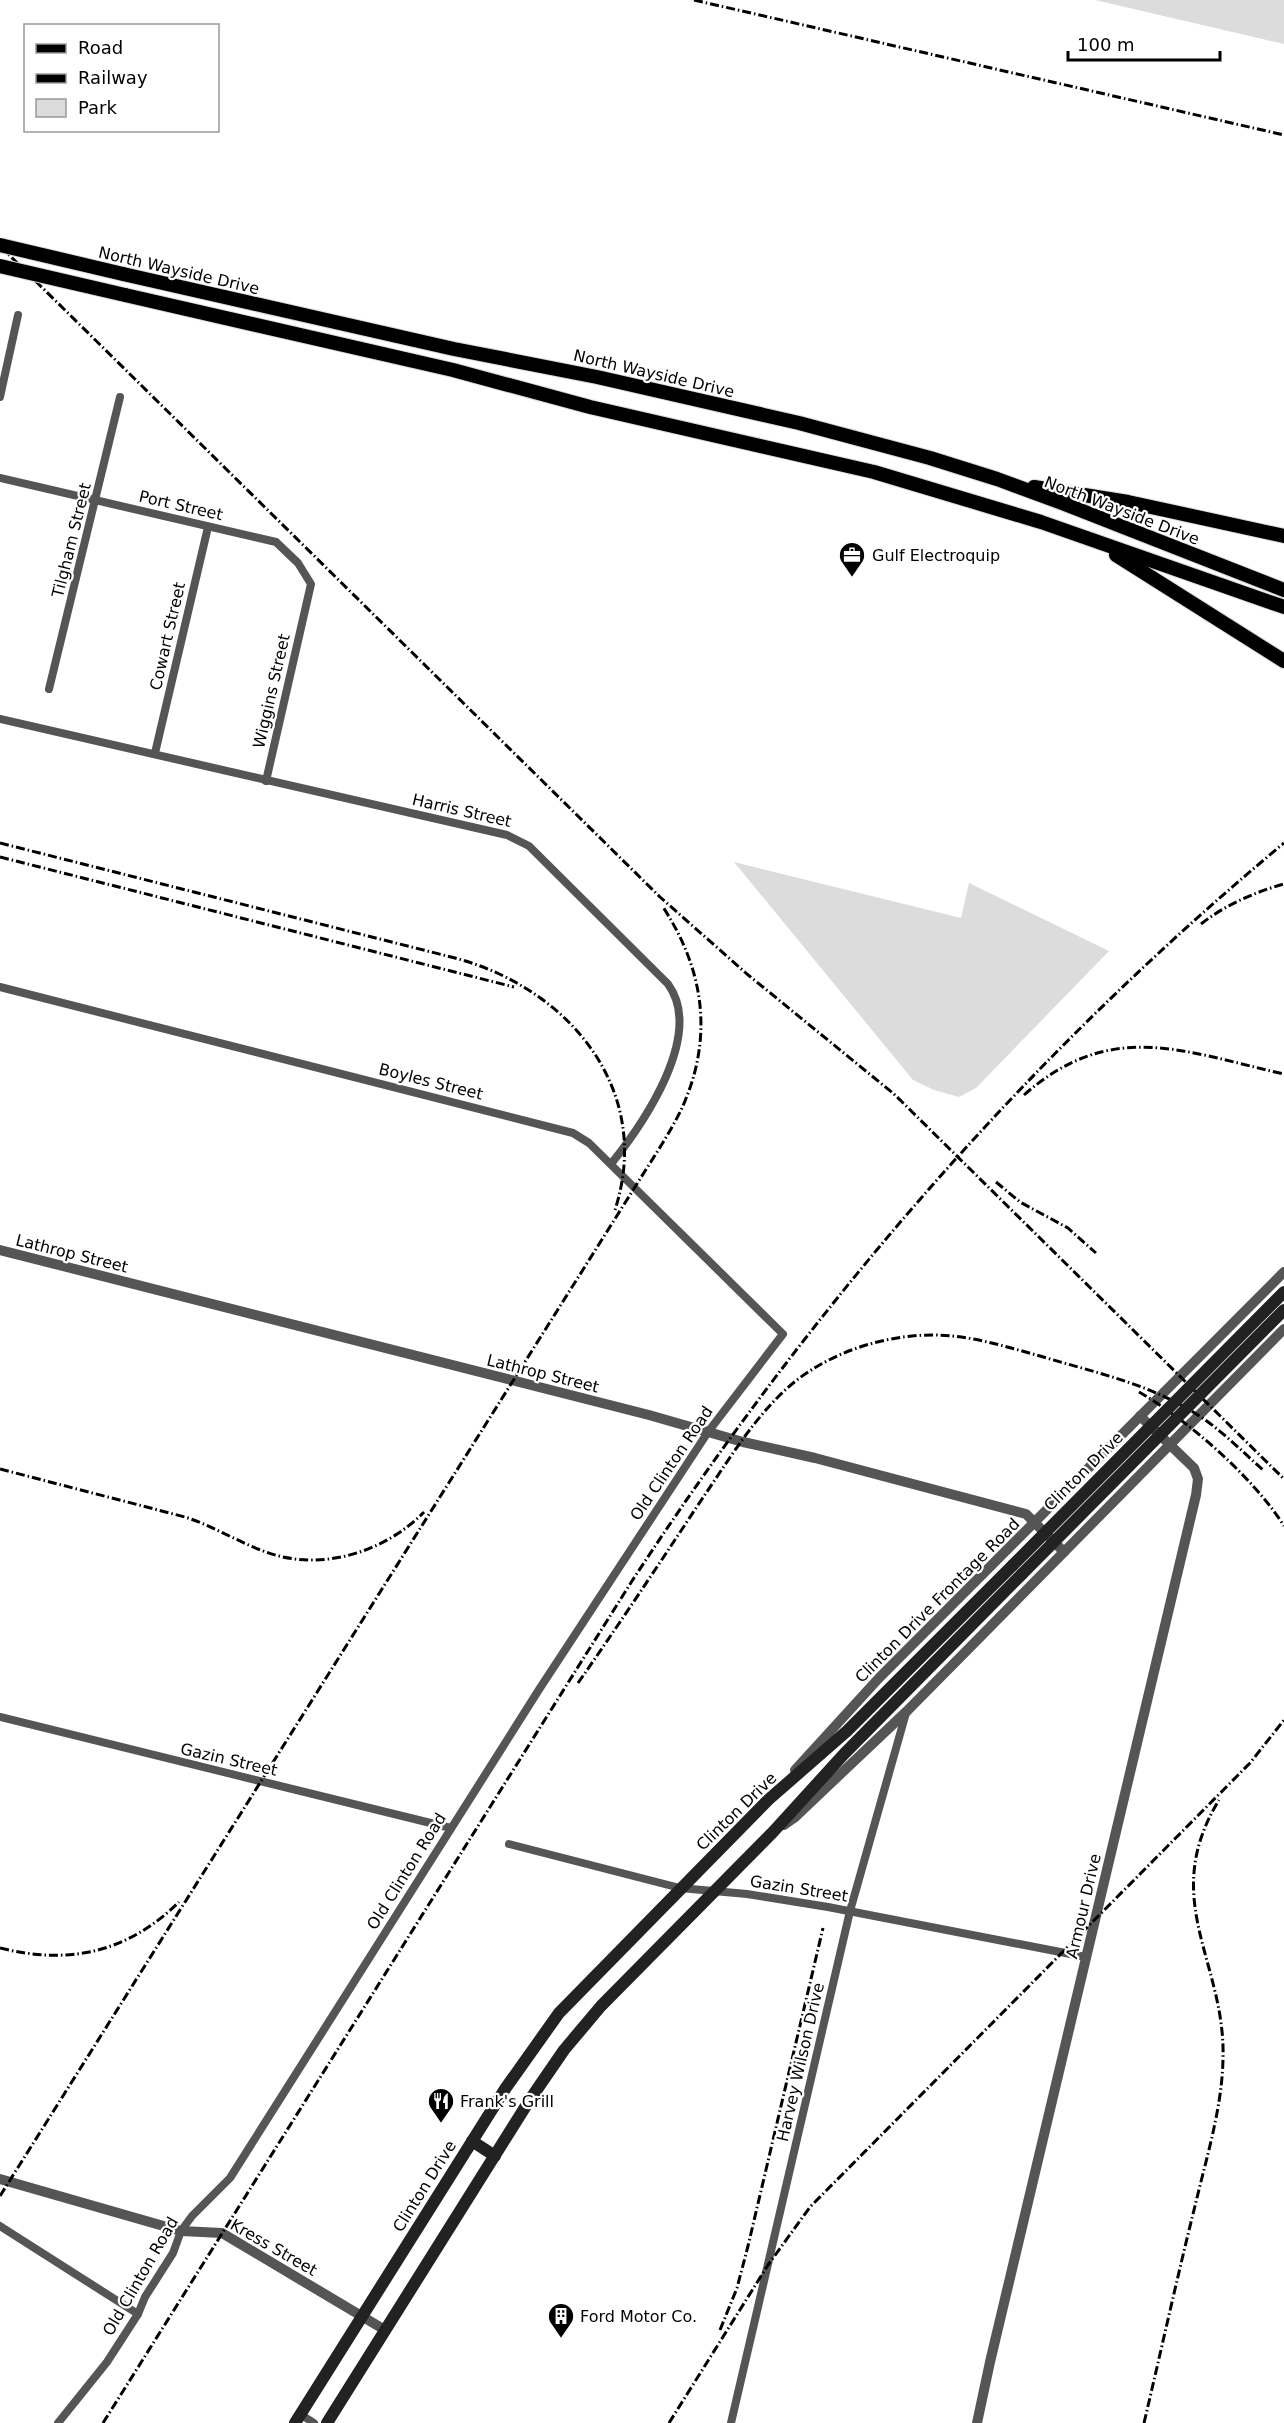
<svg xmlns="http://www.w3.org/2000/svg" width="1284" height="2423" font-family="'DejaVu Sans',sans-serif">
<rect width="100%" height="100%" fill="#fff"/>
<g fill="#dcdcdc">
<polygon points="1095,0 1284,0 1284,44"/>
<polygon points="734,862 961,918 969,883 1109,951 976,1088 959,1097 934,1090 913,1080"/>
</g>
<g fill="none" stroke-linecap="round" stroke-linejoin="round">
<g stroke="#dbdbdb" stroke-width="16">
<g id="primary">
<polyline points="123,274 454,349 597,377 799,423 930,458 997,479 1062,503 1284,590"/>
<polyline points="125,295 453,370 590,407 874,472 1041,522 1284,607"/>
<polyline points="1034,487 1128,502 1284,536"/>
<polyline points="1116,555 1284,661"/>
</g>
</g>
<g stroke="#555" stroke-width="8">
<polyline points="0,397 18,315"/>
<polyline points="0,478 276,542 298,563 311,584 266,781"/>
<polyline points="49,689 120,397"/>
<path d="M0 719 507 835 529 846 668 984C705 1035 643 1124 611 1164"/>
<polyline points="155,753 208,527"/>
<polyline points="0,987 573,1133 589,1143 783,1334 708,1432 540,1688 230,2178 192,2216 181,2231 173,2253 145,2297 138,2314 107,2362 58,2423"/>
<polyline points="0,1717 451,1828"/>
<polyline points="509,1844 680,1888 747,1894 828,1907 1086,1957"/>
<polyline points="0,2226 138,2314"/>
<polyline points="300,2414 314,2423"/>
<polyline points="731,2423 850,1911 906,1713"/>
</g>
<g stroke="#555" stroke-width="10">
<polyline points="0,1250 649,1415 743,1442 815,1458 1026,1514 1064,1552"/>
<polyline points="795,1770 879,1678 1284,1272"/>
<polyline points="784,1825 794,1818 907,1711 1284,1329"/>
<polyline points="0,2179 181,2231 222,2233 385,2330"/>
<polyline points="977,2423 990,2362 1196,1495 1198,1479 1194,1468 1140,1416"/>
</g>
<g stroke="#222" stroke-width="12">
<polyline points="472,2141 495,2156"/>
<polyline points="295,2423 505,2089 559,2013 768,1800 847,1731 1013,1565"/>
<polyline points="327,2423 529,2101 564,2050 601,2006 773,1832 844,1754 1022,1574"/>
</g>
<use href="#primary" stroke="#000" stroke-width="14"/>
<g stroke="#000" stroke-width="3" stroke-dasharray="9 3 1.5 3" stroke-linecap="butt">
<polyline points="694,0 1284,135"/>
<polyline points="0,246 660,897 747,974 894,1094 1284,1479"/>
<path d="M0 843 455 958C568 988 654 1089 615 1210"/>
<polyline points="0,857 514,987"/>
<path d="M1201 924C1225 905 1255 892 1284 884"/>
<path d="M1024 1095C1111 1018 1185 1052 1284 1074"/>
<polyline points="996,1182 1020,1202 1068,1228 1096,1253"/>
<path d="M1139 1392C1188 1420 1254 1478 1284 1526"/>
<path d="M0 1469 185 1517C213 1526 238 1542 266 1552 320 1572 384 1553 424 1512"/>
<path d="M578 1683C620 1623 661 1561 702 1499 726 1464 750 1424 781 1394 823 1352 893 1330 952 1336 982 1339 1011 1348 1040 1356 1096 1373 1152 1384 1201 1417 1223 1432 1243 1452 1263 1470"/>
<path d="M0 1948C69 1965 127 1953 179 1902"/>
<path d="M0 2196 635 1187C651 1161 669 1135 682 1108 714 1037 704 970 663 907"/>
<polyline points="720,2330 737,2288 748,2246 823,1928"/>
<path d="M103 2423 632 1581C813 1304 1029 1055 1284 843"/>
<polyline points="669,2423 768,2265 810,2207 1250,1763 1284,1720"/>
<path d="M1144 2423C1161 2351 1177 2278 1195 2206 1206 2159 1222 2109 1223 2059 1226 1962 1158 1900 1219 1800"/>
</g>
<g stroke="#dbdbdb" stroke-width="16" stroke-linecap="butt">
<g id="primary-bridge">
<polyline points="0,245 123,274"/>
<polyline points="0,266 125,295"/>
</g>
</g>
<g stroke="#222" stroke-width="12">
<polyline points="1013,1565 1284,1292"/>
<polyline points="1022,1574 1284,1310"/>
</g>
<use href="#primary-bridge" stroke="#000" stroke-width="14"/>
</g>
<defs>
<g id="office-pin" transform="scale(1.35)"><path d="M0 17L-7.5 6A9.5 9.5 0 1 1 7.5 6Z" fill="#000" stroke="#fff"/><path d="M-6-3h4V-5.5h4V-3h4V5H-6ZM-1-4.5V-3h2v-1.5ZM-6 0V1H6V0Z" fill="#fff"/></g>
<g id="restaurant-pin" transform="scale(1.35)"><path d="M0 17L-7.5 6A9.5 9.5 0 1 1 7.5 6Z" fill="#000" stroke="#fff"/><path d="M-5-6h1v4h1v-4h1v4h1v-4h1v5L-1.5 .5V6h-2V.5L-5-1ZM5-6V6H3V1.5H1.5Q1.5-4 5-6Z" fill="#fff"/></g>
<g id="building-pin" transform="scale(1.35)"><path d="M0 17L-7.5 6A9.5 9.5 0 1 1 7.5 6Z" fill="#000" stroke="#fff"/><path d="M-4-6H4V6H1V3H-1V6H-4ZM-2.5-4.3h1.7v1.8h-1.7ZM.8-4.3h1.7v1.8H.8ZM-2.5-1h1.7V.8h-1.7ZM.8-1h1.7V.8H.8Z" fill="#fff"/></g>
</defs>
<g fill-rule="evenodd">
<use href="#office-pin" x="852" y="555"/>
<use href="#restaurant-pin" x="441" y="2101"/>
<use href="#building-pin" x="561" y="2316"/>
</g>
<g text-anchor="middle" stroke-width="4.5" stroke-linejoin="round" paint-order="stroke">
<g font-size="16" fill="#000" stroke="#fff">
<text transform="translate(179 270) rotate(13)" y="6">North Wayside Drive</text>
<text transform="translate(654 373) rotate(13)" y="6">North Wayside Drive</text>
<text transform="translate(181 505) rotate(13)" y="6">Port Street</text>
<text transform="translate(1122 510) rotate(21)" y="6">North Wayside Drive</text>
<text transform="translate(71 540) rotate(-76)" y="6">Tilgham Street</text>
<text transform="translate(167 636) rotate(-77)" y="6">Cowart Street</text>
<text transform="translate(271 691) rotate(-77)" y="6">Wiggins Street</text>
<text transform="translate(462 810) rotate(13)" y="6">Harris Street</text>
<text transform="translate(431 1081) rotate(14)" y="6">Boyles Street</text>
<text transform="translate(72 1253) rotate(14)" y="6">Lathrop Street</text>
<text transform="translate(543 1373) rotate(14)" y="6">Lathrop Street</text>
<text transform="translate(671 1463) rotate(-56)" y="6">Old Clinton Road</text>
<text transform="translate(1083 1471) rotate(-45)" y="6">Clinton Drive</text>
<text transform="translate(937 1600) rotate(-45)" y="6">Clinton Drive Frontage Road</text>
<text transform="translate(229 1759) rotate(13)" y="6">Gazin Street</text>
<text transform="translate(736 1811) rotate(-44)" y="6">Clinton Drive</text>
<text transform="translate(406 1871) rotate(-58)" y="6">Old Clinton Road</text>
<text transform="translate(799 1888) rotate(9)" y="6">Gazin Street</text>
<text transform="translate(1083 1906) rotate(-77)" y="6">Armour Drive</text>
<text transform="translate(800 2062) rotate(-77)" y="6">Harvey Wilson Drive</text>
<text transform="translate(424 2186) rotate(-58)" y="6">Clinton Drive</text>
<text transform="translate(274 2247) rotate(30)" y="6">Kress Street</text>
<text transform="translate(140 2276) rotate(-60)" y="6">Old Clinton Road</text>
</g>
<g font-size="16" fill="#000" stroke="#fff" text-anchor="start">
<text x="872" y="561">Gulf Electroquip</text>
<text x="460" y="2107">Frank's Grill</text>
<text x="580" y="2322">Ford Motor Co.</text>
</g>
</g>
<rect x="24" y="24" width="195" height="108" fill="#ffffff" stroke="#999999" stroke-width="1.5"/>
<rect x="36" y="44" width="30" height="9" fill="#000000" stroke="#999999" stroke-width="1.5"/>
<text x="78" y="54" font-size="18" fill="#000000">Road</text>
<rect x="36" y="74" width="30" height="9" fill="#000000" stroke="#999999" stroke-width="1.5"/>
<text x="78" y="84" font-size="18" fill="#000000">Railway</text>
<rect x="36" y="99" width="30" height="18" fill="#dcdcdc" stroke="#999999" stroke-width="1.5"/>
<text x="78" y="114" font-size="18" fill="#000000">Park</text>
<path d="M1068 51v9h152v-9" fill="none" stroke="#000000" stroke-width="3"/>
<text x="1077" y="51" font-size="18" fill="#000000" stroke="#ffffff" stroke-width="4.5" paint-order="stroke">100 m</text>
</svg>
